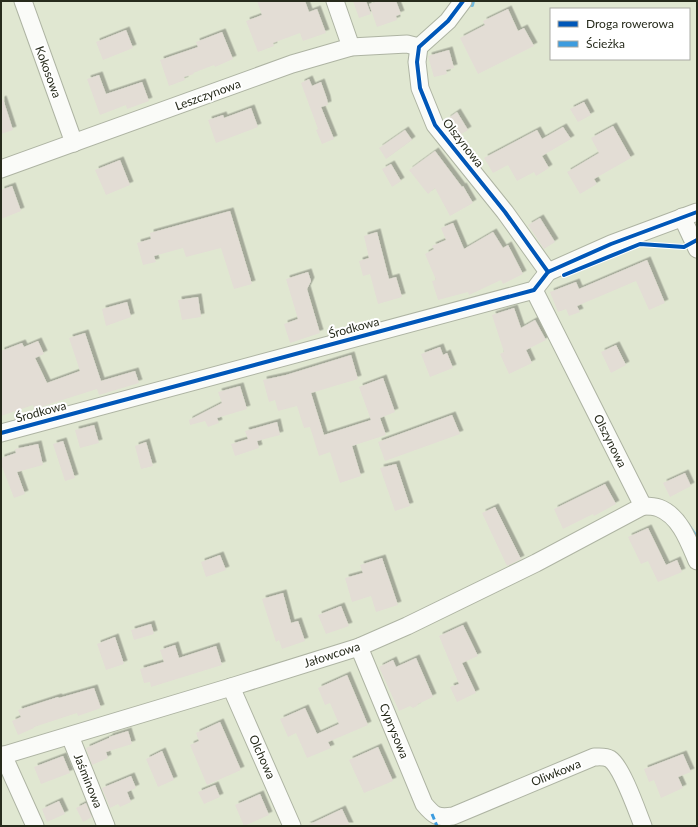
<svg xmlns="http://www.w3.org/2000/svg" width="698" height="827" font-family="Lato,sans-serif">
<defs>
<filter id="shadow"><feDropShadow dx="3.5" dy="-3.5" stdDeviation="0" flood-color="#0004"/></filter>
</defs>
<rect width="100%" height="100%" fill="#e0e7d1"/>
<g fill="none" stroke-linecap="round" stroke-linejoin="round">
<g stroke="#72badf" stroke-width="4">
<polyline points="472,5 473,1"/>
<polyline points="688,525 697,538"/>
</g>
</g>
<g fill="#e3ddd5" filter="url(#shadow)">
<polygon points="257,1 305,1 309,12 317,9 326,33 303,41 300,33 273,43 274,46 258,52 246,21 262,15"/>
<polygon points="353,1 366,1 371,14 359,18"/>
<polygon points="378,1 396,1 401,14 396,16 397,20 377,27 369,4"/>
<polygon points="508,9 518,31 524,28 534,46 478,74 460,38 485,25 483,21"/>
<polygon points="126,30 133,48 103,60 96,42"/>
<polygon points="222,32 233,59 215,67 214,65 193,73 194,74 184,77 185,80 169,86 160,60 198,47 196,42"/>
<polygon points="449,50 454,68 446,70 447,74 434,77 428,56"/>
<polygon points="99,75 106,94 142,82 149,101 127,109 126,105 100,115 87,79"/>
<polygon points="309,79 312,86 321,82 327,99 328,105 321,107 334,139 322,144 316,130 318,129 301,83"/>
<polygon points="3,99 13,130 1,134 1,100"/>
<polygon points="584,102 591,115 578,122 570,109"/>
<polygon points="251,108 258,127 216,143 208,120 223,115 224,118"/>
<polygon points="457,112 468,130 458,136 447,119"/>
<polygon points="613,126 631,158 594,179 597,184 580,194 567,172 599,153 591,138"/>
<polygon points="563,127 571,139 542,156 549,168 536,176 534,172 517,181 508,165 493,173 484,158 537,130 542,139"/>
<polygon points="405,130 412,140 386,159 379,148"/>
<polygon points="435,151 462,187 463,186 473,203 450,216 435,188 428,194 409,170"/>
<polygon points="120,160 130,185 106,195 95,170"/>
<polygon points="391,164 401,181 392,187 382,169"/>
<polygon points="12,186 21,211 1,219 1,190"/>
<polygon points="230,211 252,284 234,289 221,248 186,257 183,248 154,256 156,262 143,265 137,243 151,239 150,233"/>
<polygon points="540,218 555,242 544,249 528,225"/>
<polygon points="453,223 464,249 493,232 503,248 508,245 523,274 503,284 501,280 469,295 468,292 438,300 432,281 436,280 425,254 434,249 432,246 446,240 441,228"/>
<polygon points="377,232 389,279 396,277 402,297 378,304 370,274 363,276 359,261 369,258 364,236"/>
<polygon points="647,260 665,303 649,310 636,281 577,306 580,312 569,316 566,309 558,312 550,292 576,282 579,289"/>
<polygon points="308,272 311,281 307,289 320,333 290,343 284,324 298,319 286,279"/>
<polygon points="198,297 201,317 182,320 178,300"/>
<polygon points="127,302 131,317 106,326 102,309"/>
<polygon points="514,308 521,328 535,320 546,340 526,350 532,363 509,374 500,354 504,352 492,315"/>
<polygon points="85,333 101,381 135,371 139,383 99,395 97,389 34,409 33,405 1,416 1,351 22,343 24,347 38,341 44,354 35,358 47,383 80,371 69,338"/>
<polygon points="616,345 626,365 611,373 601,352"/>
<polygon points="440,347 443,355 447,353 453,368 430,377 421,354"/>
<polygon points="351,355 358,379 311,393 324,435 371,420 359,387 383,378 395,412 380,418 386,435 352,446 361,476 340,483 330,452 319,456 310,427 304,428 297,406 278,411 275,400 269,402 263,380 286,375"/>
<polygon points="240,386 247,409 217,418 219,423 208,427 205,421 190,425 189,420 222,403 218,392"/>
<polygon points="452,415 460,434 385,461 378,442"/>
<polygon points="277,422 280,435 257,441 259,448 235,456 231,444 248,439 245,431"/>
<polygon points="94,425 99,443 80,448 75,430"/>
<polygon points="63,441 75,478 65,481 53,444"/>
<polygon points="146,442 153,466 141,469 135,446"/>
<polygon points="38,444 43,465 17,472 25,494 14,498 1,464 1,458 16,453 15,449"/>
<polygon points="396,464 410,506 395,511 380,468"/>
<polygon points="685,473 691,486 670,497 663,483"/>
<polygon points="605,484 616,504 594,516 593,514 563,529 554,509"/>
<polygon points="495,507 521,559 507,566 482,513"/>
<polygon points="648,528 666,565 677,560 682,572 658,582 648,561 641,564 628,537"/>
<polygon points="220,555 226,570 206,577 201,562"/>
<polygon points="382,558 398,605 376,612 371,596 352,602 345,578 363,573 360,565"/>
<polygon points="283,593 291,623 298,621 305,641 282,649 279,640 276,642 262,599"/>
<polygon points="341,606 349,626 326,634 318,615"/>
<polygon points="151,624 154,634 134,640 131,630"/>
<polygon points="463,625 478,656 462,663 476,693 457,702 450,687 459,684 439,636"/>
<polygon points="115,637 124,664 106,670 97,644"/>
<polygon points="175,645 179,658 216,646 222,665 151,687 150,682 144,683 140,669 164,662 160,650"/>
<polygon points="416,658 433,697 418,704 417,706 413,708 410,706 399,711 379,667 393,660 396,667"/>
<polygon points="347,675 368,725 328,742 331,748 307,758 296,733 288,737 280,719 305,708 317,734 339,724 330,703 325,705 318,688"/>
<polygon points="94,688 101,708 78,716 77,713 34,727 34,728 18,735 12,721 21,717 18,710 58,697 59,698"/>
<polygon points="220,722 241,770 207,785 190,745 199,741 196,733"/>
<polygon points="128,731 132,744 106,752 108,758 92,765 86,748 109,738 109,737"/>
<polygon points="378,747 393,781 364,793 349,760"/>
<polygon points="162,751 174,780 158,787 146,759"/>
<polygon points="683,754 691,772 678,777 683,788 661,798 654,780 649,782 644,769"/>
<polygon points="63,756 70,773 41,784 34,767"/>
<polygon points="131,776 136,788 127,792 131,802 120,807 118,804 110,808 102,788"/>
<polygon points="215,785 220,797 204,804 198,792"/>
<polygon points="260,794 269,815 244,826 235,805"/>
<polygon points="83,796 92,817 83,822 76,808 86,803"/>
<polygon points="59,801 65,814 47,822 42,809"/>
<polygon points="342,809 350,826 306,826"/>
</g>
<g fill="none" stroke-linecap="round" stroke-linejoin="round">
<g stroke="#aeb4a3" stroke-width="19">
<g id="minor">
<polyline points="23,1 74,143"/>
<polyline points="335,1 351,47"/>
<polyline points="463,1 448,21 419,47 417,62 420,88 435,125 505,212 548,272"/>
<polyline points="1,169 292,64 351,47 407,44 419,47"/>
<polyline points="682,217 697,249"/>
<polyline points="534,290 643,506"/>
<polyline points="1,433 534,290 548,272 611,244 697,212"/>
<path d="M643 506C648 506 654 506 659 508 680 516 689 542 697 561"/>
<path d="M359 647 424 804C434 816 437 818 453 816L594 757C599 757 605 756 610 759 622 767 637 811 643 826"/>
<polyline points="231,687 292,826"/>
<polyline points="70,736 106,826"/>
<polyline points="3,755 35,826"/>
<polyline points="1,756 231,687 359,647 407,626 536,563 643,506"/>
</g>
</g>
<use href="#minor" stroke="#fafbf8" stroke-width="17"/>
<polyline stroke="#3d9cdf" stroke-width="3" stroke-dasharray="6 3" stroke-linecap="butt" points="432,814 437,826"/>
<g stroke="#fff" stroke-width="6">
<g id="cycleway">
<polyline points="463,1 448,21 419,47 417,62 420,88 435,125 505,212 548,272"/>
<polyline points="564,275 640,244 684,247 697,240"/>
<polyline points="1,433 534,290 548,272 611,244 697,212"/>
</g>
</g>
<use href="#cycleway" stroke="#0057b8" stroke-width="4"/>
</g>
<g text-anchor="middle" stroke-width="4" stroke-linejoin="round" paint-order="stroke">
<g font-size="12" fill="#272b1c" stroke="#fff">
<text transform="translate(48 72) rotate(70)" y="4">Kokosowa</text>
<text transform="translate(208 95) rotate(-20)" y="4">Leszczynowa</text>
<text transform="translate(463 143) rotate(52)" y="4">Olszynowa</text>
<text transform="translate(354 328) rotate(-15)" y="4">Środkowa</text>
<text transform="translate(41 412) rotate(-15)" y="4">Środkowa</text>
<text transform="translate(610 441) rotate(63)" y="4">Olszynowa</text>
<text transform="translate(332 655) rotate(-18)" y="4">Jałowcowa</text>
<text transform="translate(394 731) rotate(68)" y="4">Cyprysowa</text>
<text transform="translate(262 757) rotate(66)" y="4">Olchowa</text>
<text transform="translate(556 773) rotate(-22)" y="4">Oliwkowa</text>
<text transform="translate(88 781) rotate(68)" y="4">Jaśminowa</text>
</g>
</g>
<rect width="698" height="827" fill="none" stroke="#272b1c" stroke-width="4"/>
<rect x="550" y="8" width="140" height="52" fill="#ffffff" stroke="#a9aaa4"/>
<rect x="558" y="21" width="20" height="6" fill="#0057b8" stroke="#a9aaa4"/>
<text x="586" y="28" font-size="12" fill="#272b1c">Droga rowerowa</text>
<rect x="558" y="41" width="20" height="6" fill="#3d9cdf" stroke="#a9aaa4"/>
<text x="586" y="48" font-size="12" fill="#272b1c">Ścieżka</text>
</svg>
